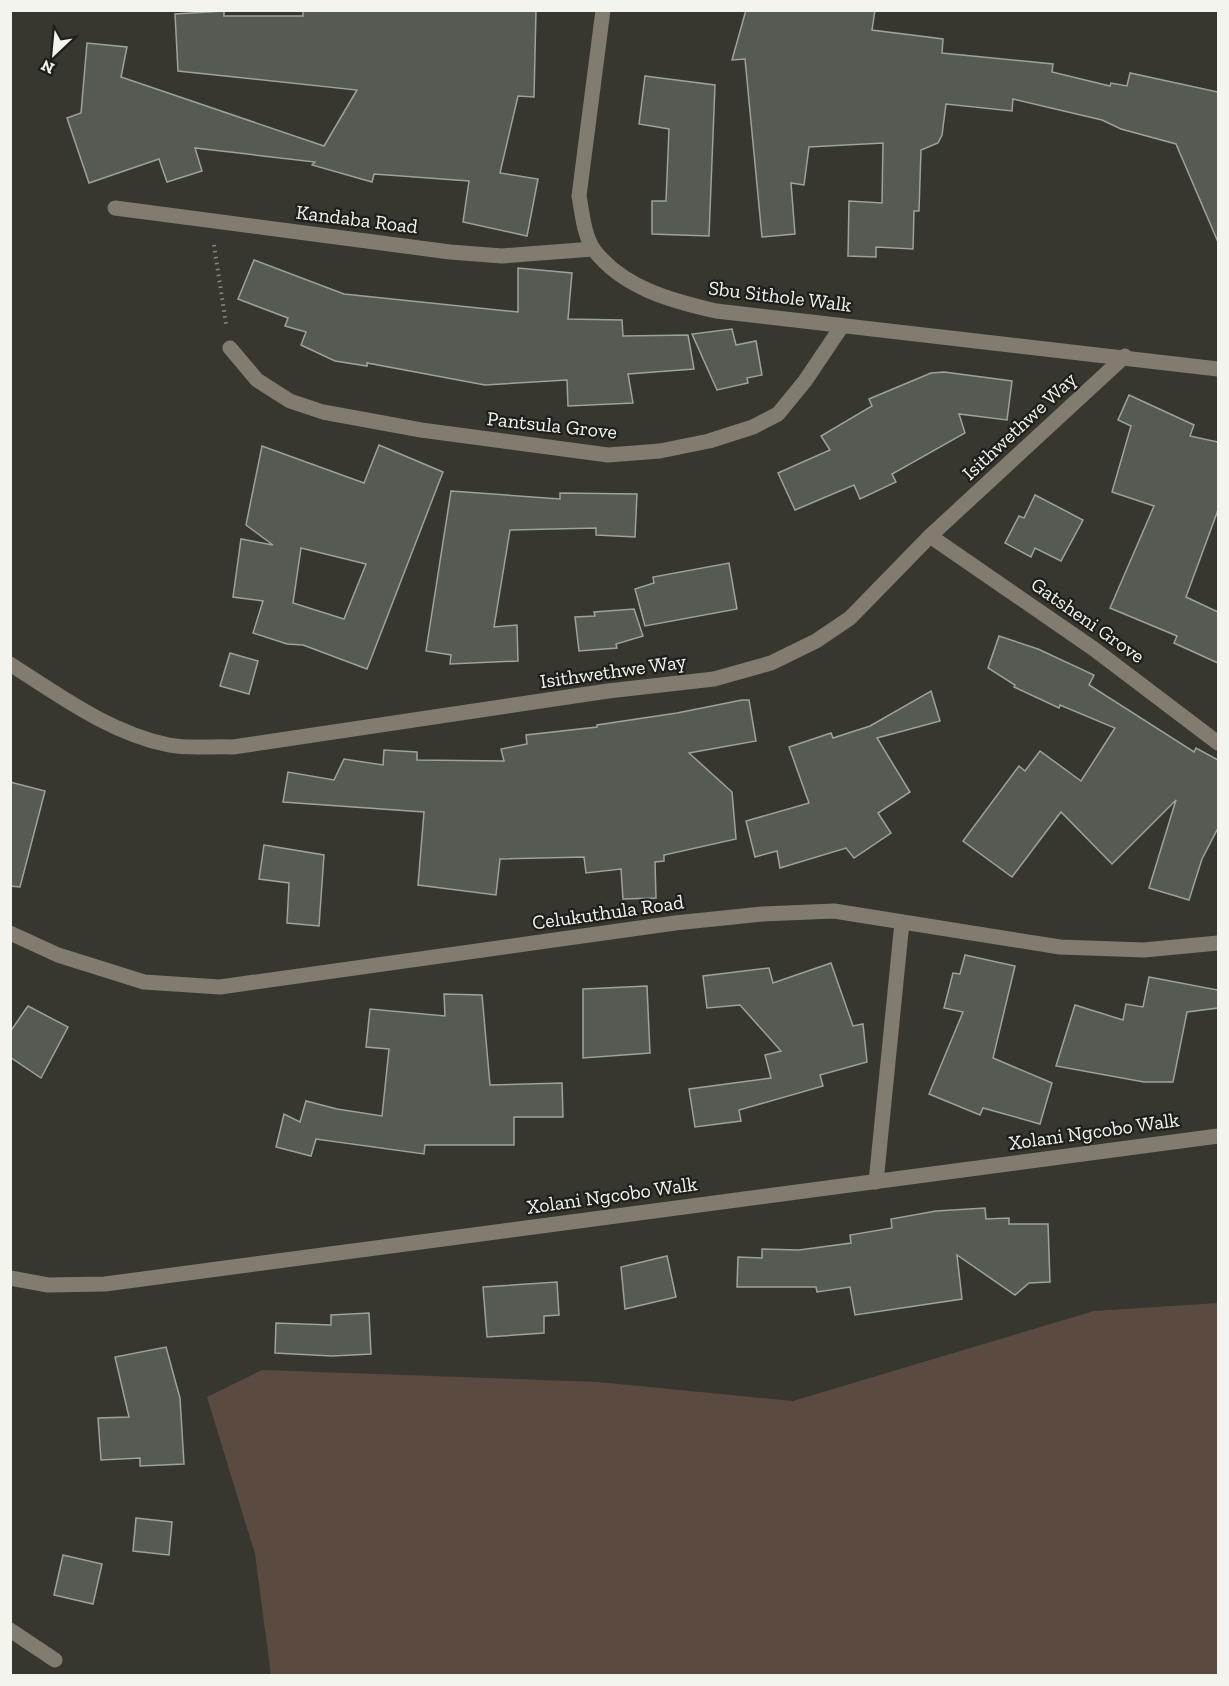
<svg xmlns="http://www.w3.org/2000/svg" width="1229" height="1686" font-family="'Zilla Slab',serif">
<rect width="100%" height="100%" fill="#37372f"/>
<polygon fill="#5b4a40" points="1218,1303 1218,1675 271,1675 255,1554 207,1397 262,1370 598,1382 793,1401 1094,1311"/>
<g fill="#555a52" stroke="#9da29a" stroke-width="1.5" fill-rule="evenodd">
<polygon points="303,10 536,11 534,97 518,96 500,173 538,179 527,236 463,222 469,181 374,174 372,182 312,165 315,162 195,148 202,171 167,182 159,159 89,183 67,118 81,113 87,43 127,47 121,77 324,146 357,90 178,71 175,14 224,11 224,16 303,16"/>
<polygon points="746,10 875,10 872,30 943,39 942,53 1053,64 1052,72 1110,86 1111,83 1127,86 1130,73 1218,92 1218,242 1176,144 1121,129 1102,120 1013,99 1012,111 946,104 942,135 938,143 921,150 919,211 914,211 913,249 876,247 876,257 848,256 849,201 882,203 883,143 809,147 804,185 791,183 795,234 762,237 745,59 732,60"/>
<polygon points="645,76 715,85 709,236 652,234 652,201 666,201 669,129 639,124"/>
<polygon points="254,260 344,294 518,312 518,268 572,273 568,319 622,320 623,336 688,335 694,369 628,374 633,403 568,406 567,380 485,385 367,363 367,366 335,361 301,345 306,332 285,326 288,318 238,299"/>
<polygon points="732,329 736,345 756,341 762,375 747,378 748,383 717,390 692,334"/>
<polygon points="944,372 1012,381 1007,420 959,414 965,433 892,474 896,482 860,499 854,485 795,510 778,473 830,450 821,436 872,406 869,399 931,373"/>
<polygon points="1129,395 1194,425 1190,436 1218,442 1218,510 1186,597 1218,612 1218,663 1174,643 1177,636 1110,608 1154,506 1112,492 1131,426 1118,420"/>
<path d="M379 445 443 472 367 669 303 645 287 644 253 633 263 601 233 597 241 539 273 545 246 525 262 446 364 483ZM301 548 366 564 344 619 293 603Z"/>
<polygon points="451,491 560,499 560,493 637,494 635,537 596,535 596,528 510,530 494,627 517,625 518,661 450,664 451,655 426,651"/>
<polygon points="1035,495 1083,520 1061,561 1035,548 1031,557 1005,543 1019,516 1024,518"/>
<polygon points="729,563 737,609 645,626 635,589 654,583 653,577"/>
<polygon points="634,609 643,636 616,644 617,648 579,651 575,617 595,616 594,612"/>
<polygon points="999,636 1038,649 1094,675 1089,685 1194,752 1196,748 1218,760 1218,828 1202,859 1189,900 1149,888 1176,800 1112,864 1061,812 1012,877 963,841 1019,766 1025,771 1040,751 1081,781 1115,728 1060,705 1059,708 1014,687 1015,685 988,668"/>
<polygon points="230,653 258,661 249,694 220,686"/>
<polygon points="931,691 940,721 877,738 910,792 878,813 891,833 854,858 846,848 780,868 777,851 755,857 746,821 809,803 789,747 831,733 833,738 870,726"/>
<polygon points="742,700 749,700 756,741 689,753 732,792 736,839 664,855 664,861 655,862 656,898 623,899 621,869 586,873 584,857 500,859 496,895 418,885 424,812 283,802 288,772 334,780 344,759 383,765 384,750 417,752 417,760 504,761 501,749 527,744 526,735 597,727 597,725 677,713"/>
<polygon points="10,782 45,791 20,887 10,886"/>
<polygon points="264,845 324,855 319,926 287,923 289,883 259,879"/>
<polygon points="965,955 1015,966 993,1058 1052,1083 1040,1124 983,1108 980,1115 929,1094 963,1012 944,1008 953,973 960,974"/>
<polygon points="831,963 853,1026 863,1024 867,1062 820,1075 823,1086 739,1110 741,1121 695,1127 689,1089 771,1078 765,1055 781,1051 740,1005 707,1008 703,976 769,968 773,983"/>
<polygon points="1149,977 1218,990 1218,1008 1187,1012 1173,1082 1144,1082 1056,1066 1075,1005 1123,1020 1126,1004 1143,1007"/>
<polygon points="647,986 650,1053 583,1058 583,989"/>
<polygon points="444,994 482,995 490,1085 562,1083 563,1117 514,1117 514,1145 425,1145 424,1154 316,1139 311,1156 276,1147 284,1114 300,1122 306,1101 337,1109 382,1116 389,1049 366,1047 370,1009 445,1016"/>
<polygon points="28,1006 68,1027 41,1078 10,1057 10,1032"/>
<polygon points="985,1208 986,1219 1009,1218 1009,1224 1048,1224 1050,1282 1029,1283 1015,1295 957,1255 962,1299 855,1315 850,1287 817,1292 816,1287 737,1287 738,1257 762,1258 762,1249 799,1250 851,1243 850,1235 892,1228 891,1219 936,1211"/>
<polygon points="667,1256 676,1297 625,1309 621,1267"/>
<polygon points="557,1282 559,1315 544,1316 544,1333 487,1337 483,1287"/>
<polygon points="369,1313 371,1354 332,1356 275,1353 276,1323 331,1325 331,1315"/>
<polygon points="166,1347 180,1398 184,1464 140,1466 140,1458 101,1460 98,1418 129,1417 115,1357"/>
<polygon points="136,1518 172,1522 169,1555 133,1551"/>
<polygon points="63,1555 102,1564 93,1604 54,1595"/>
</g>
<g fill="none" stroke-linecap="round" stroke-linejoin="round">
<polyline stroke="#888881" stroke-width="4" stroke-dasharray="1.5 4.5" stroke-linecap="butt" points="214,245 226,324"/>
<g stroke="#827b6f" stroke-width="15">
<path d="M603 10 579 196C582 212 584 236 594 250 623 288 672 301 716 311L1218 369"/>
<polyline points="115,208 450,252 502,256 593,249"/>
<polyline points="230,348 257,380 290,401 323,412 421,430 608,455 660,451 709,441 753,427 778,414 805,381 842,326"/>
<polyline points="930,536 1094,649 1218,743"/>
<path d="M10 664C60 696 110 733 169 745 189 749 212 746 233 747L608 691 714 679 771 663 816 641 850 618 930 536 1125 356"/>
<polyline points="10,933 58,955 144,982 220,987 675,923 762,914 834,911 1060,947 1144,950 1218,943"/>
<polyline points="876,1182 902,922"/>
<polyline points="10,1278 48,1285 105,1284 1218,1136"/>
<polyline points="10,1630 55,1660"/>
</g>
</g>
<g text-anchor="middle" stroke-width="4.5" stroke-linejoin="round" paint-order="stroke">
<g font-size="20" fill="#f4f4ef" stroke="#1e1e1b">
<text transform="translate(357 219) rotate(7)" y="7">Kandaba Road</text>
<text transform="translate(780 296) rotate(7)" y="7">Sbu Sithole Walk</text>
<text transform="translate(552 425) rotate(6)" y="7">Pantsula Grove</text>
<text transform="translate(1019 426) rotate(-43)" y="7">Isithwethwe Way</text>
<text transform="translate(1088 620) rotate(35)" y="7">Gatsheni Grove</text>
<text transform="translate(613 671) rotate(-8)" y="7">Isithwethwe Way</text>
<text transform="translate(608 912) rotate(-8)" y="7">Celukuthula Road</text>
<text transform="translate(1094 1131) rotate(-8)" y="7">Xolani Ngcobo Walk</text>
<text transform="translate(612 1195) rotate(-8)" y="7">Xolani Ngcobo Walk</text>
</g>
</g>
<rect width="1229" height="1686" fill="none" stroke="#f4f4ef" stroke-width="24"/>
<g transform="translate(54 54) rotate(206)" stroke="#1e1e1b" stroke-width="4.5" paint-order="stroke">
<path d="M0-4.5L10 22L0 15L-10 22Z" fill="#f4f4ef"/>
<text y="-9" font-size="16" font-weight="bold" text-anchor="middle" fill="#f4f4ef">N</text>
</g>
</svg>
